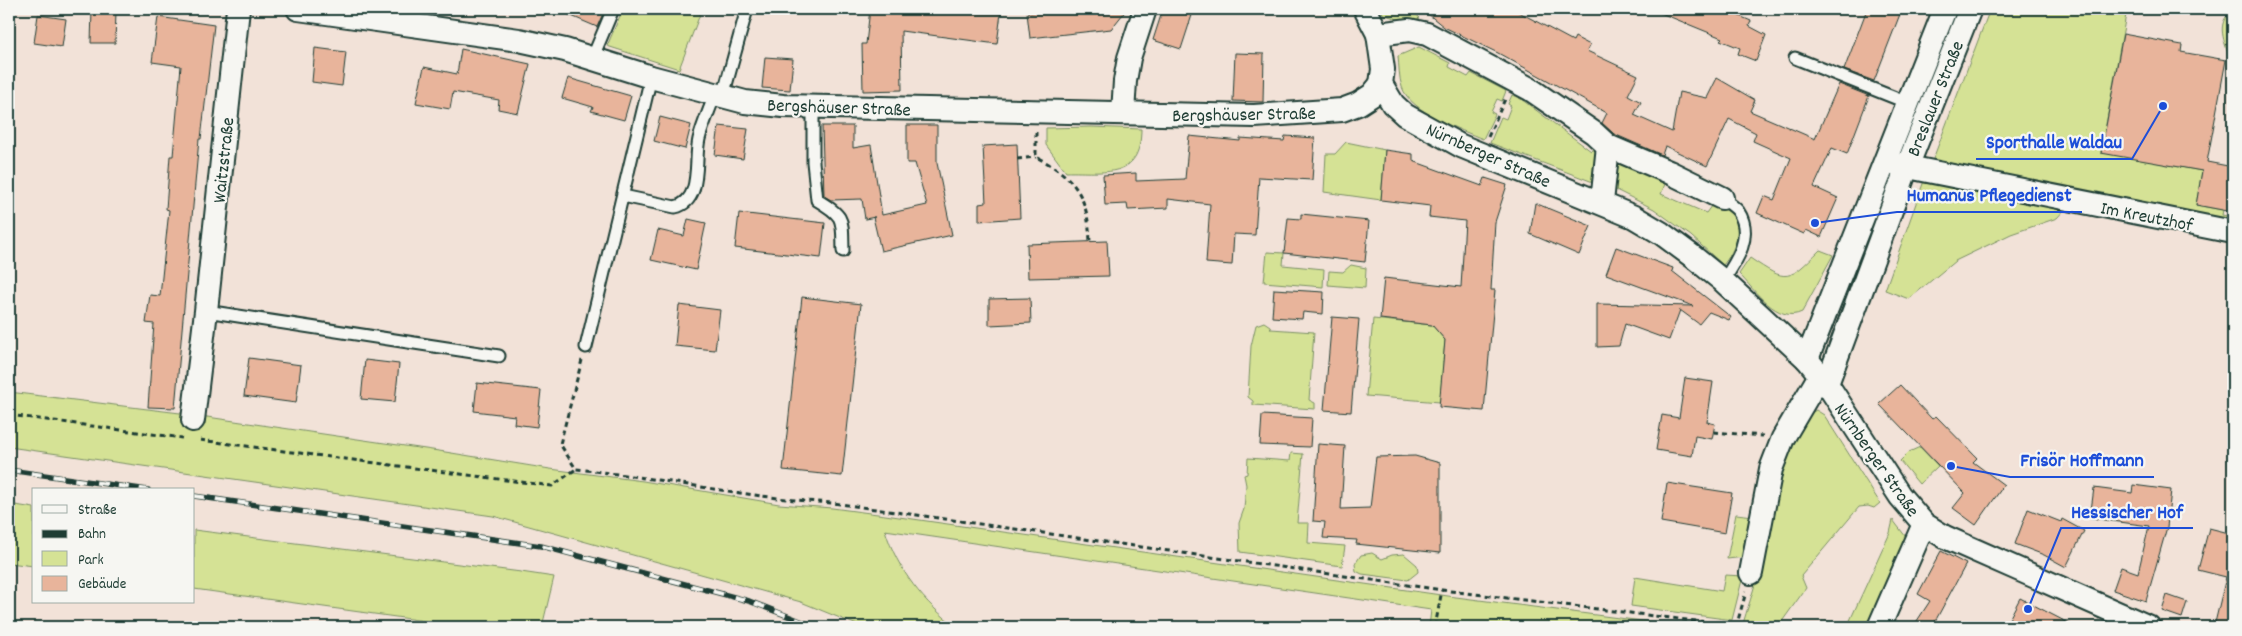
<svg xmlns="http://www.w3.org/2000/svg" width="2242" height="636" font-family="Dekko,sans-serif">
<rect width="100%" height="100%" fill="#f2e2d8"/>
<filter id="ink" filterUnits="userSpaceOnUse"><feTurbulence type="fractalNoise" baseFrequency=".02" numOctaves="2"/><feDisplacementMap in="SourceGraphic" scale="10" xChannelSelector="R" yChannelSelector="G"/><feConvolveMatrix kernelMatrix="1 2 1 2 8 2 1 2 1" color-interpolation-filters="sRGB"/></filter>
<g filter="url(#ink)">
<g fill="#d5e295" stroke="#7a9064">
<polygon points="623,9 702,9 679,69 607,46"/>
<path d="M1381 9H1410L1420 18C1410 24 1394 18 1383 14Z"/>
<polygon points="1990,9 2127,9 2101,152 2202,171 2196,205 2223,210 2222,215 2233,217 2233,227 1930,167"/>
<path d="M2233 10V62L2230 60C2225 41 2214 24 2233 10Z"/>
<path d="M1419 47 1450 63 1449 67 1468 77 1471 73 1506 91 1502 101 1497 99 1491 112 1495 114 1483 139C1461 130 1410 112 1402 87 1399 78 1399 66 1398 56Z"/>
<polygon points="1512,95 1521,99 1591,151 1594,147 1597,151 1593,182 1490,143 1501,117 1506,119 1511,106 1508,104"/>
<path d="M1091 127 1141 129C1141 181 1104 171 1066 172L1046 145V128Z"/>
<polygon points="1346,142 1385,150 1381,200 1324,192 1326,154 1335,154"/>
<path d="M1616 161 1667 179 1661 194 1706 213 1714 202C1719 205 1724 207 1728 210 1746 225 1735 251 1723 265L1691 236 1654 209 1614 189Z"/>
<polygon points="1925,178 2068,206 2057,218 2011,234 1955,261 1909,299 1885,290"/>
<path d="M1820 250 1833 255 1802 312C1777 324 1755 290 1739 274L1750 258C1788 284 1788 281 1820 250Z"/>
<polygon points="1267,252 1284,253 1283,265 1324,269 1323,287 1264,282"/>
<polygon points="1351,265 1366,268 1365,288 1328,285 1329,271 1343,272"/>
<polygon points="1373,319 1432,325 1445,340 1440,402 1366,396"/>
<polygon points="1264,322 1270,326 1271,329 1314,332 1309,400 1315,403 1315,409 1253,405 1253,401 1248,397 1251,346 1256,325"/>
<path d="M9 392 180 413 439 451 550 469 643 481 779 504 832 508 885 515 1448 596 1689 627H1429L1431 610 885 530C897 569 924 604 957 627H862L801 602 493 516 9 447Z"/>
<path d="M1816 410 1824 415 1880 503 1874 508 1868 506 1859 507 1801 576 1806 588 1778 627H1742C1747 609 1754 591 1758 572 1767 537 1783 427 1816 410Z"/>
<polygon points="1920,447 1938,466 1919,484 1900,461 1909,452"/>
<polygon points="1291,453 1303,454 1297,523 1309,523 1308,543 1345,546 1342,566 1240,552 1239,523 1244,509 1246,485 1244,475 1247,474 1248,458 1290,461"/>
<polygon points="9,504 34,508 34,566 9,563"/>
<polygon points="1736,514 1754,516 1745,557 1727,559"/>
<polygon points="1893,520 1906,537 1867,627 1847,627 1890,533"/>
<polygon points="194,530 521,572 554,577 542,627 468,627 194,589"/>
<polygon points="1372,553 1382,559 1392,555 1404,554 1417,565 1418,572 1408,580 1362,574 1356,571 1355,564 1361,555"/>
<polygon points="1725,575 1743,576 1732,620 1631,606 1635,577 1722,591"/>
</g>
<g fill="#e8b49b" stroke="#1f3d34">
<polygon points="555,9 605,9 597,27"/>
<polygon points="870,9 965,9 1001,13 997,44 901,31 902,90 863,91 862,44 866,44"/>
<polygon points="1049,9 1127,9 1111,29 1030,38 1027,13"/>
<polygon points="1163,9 1194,9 1181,49 1153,40"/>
<polygon points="1422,9 1513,9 1573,41 1575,37 1590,45 1587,51 1638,75 1628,95 1641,102 1634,115 1672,132 1679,92 1707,98 1717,78 1755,100 1750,111 1815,139 1839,84 1869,96 1847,154 1832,148 1814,187 1838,198 1821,237 1806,230 1804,234 1757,213 1764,196 1774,200 1791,158 1753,141 1756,133 1729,119 1707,166 1665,146 1662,155 1614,134 1602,123 1607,113 1498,53 1444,27"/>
<polygon points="1651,9 1723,9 1751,21 1749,26 1766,35 1756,61 1738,54 1740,48 1720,40 1722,38"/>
<polygon points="1867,9 1902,9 1874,81 1844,70"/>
<polygon points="92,10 116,11 115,43 91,43"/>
<polygon points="38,15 66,19 62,47 34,43"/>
<polygon points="158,17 214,25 201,139 199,139 175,408 148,407 154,324 146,323 150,295 160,296 169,210 166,209 170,156 173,156 181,66 152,62"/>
<polygon points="2123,34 2182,45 2181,52 2226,60 2207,162 2233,167 2233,212 2196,205 2202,171 2101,153"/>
<polygon points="315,48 346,52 342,86 312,82"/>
<polygon points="461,49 530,64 518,113 498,109 499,100 453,92 450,109 416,103 424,67 457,74"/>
<polygon points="1235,53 1264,54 1263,102 1233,101"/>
<polygon points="765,57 793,59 790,90 762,88"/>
<polygon points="568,78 631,96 624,120 591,111 593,107 562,98"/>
<polygon points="660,117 691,125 685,149 654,141"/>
<polygon points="907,125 937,125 937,163 952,235 881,251 873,217 875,217 865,219 862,199 831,200 824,196 822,126 853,126 853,148 871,145 882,215 927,205 915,163 907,163"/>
<polygon points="719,126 748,129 743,159 715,155"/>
<polygon points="1189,136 1240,141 1240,138 1284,141 1285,136 1315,138 1312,180 1259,177 1255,235 1234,234 1232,265 1206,263 1210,204 1168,199 1168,208 1128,210 1127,204 1105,205 1103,175 1136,173 1136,181 1185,179"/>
<polygon points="1017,144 1020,218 979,221 979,204 986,203 983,146"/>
<polygon points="1385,150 1413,154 1413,161 1482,186 1485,178 1507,185 1495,222 1491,290 1495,290 1484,411 1439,407 1445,340 1432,325 1380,319 1384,278 1461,287 1465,221 1429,217 1430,206 1381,200"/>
<polygon points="1535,203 1591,226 1579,255 1530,234"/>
<polygon points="739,213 825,223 821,258 735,248"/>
<polygon points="1301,214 1369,221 1365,262 1284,253 1288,218 1301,219"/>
<polygon points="688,219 706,223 696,270 651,260 658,230 684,236"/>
<polygon points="1107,241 1109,276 1028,278 1027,244"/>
<polygon points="1616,247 1673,268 1672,271 1731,317 1729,320 1709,312 1699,324 1680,310 1669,340 1625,324 1619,346 1597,347 1597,304 1693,306 1606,274"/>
<polygon points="1274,289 1324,292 1323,314 1303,312 1302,319 1272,317"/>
<polygon points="802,297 861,304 842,476 783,470"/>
<polygon points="1030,298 1031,323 989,325 989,299"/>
<polygon points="679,305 720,310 715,350 675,346"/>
<polygon points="1332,317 1359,319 1351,412 1324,410"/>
<polygon points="249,358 301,365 296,403 244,396"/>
<polygon points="365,360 399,364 395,402 361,399"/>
<polygon points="1685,378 1713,382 1707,422 1715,424 1712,439 1695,436 1692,456 1656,450 1662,415 1679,418"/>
<polygon points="477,383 541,390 537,427 514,424 515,416 474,411"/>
<polygon points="1900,385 1932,419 1936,416 1977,458 1973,462 2004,485 1976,525 1953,508 1965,493 1879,404"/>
<polygon points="1262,415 1312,418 1310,447 1260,445"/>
<polygon points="1318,444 1345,446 1341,509 1370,508 1376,457 1415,456 1440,463 1440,553 1356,544 1357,540 1323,538 1325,522 1313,521"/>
<polygon points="1667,483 1732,493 1725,533 1661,522"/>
<polygon points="2133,485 2171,490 2167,527 2146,601 2113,590 2121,567 2138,573 2149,526 2090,518 2094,488 2132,493"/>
<polygon points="2028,509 2061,522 2062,519 2084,531 2066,567 2044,555 2015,544"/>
<polygon points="2209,528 2233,534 2233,627 2214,627 2226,577 2198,570"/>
<polygon points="1941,551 1966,564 1932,627 1913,627 1930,601 1918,594"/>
<polygon points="2167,595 2187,602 2182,618 2162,611"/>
<polygon points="2020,598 2076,627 2005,627"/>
</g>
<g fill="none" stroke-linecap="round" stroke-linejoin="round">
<g stroke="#1f3d34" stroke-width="15">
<g id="lane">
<polyline points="1795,58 1908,103"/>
<polyline points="592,59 613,9"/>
<polyline points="723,96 747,9"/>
<path d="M813 107V162L817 200C846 217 842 220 843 251"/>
<path d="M623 196 675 207C703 201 694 160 699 139 703 123 710 109 715 94"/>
<path d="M1722 198C1727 202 1734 206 1738 211 1754 235 1737 261 1723 281"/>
<polyline points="206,311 499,356"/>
<polyline points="586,347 651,77"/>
<polyline points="2112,627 2117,613"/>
</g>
</g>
<g stroke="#1f3d34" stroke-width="26">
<g id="street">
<polyline points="298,9 519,40 565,50 651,77 745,102 783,106 1254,116 1342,110 1358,104 1372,95 1381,84"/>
<polyline points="1365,9 1378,34 1383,69 1381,84 1393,104 1405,115 1461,146 1634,217 1661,233 1692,256 1723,281 1807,359 1827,384 1900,496 1924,524 1945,537 2149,627"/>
<polyline points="1378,34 1409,30 1427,34 1530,89 1594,133 1608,146 1669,172 1722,198"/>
<polyline points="1123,113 1125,81 1129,58 1145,9"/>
<polyline points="1893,164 2233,232"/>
<polyline points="1602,202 1608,146"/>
<polyline points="1807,359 1945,9"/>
<polyline points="1827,384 1907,167 1970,9"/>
<polyline points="193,420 206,311 238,9"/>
<polyline points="1751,573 1771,469 1783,438 1820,375"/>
<polyline points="1879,627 1924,524"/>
</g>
</g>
<g stroke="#1f3d34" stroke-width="3" stroke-dasharray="5 4" stroke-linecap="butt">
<path d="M1036 132V157C1076 177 1088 197 1090 242"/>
<polyline points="1488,137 1505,99"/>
<polyline points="1017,159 1036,157"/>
<path d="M582 360 560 444 576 469C662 478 747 498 833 503L1442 590 1736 626"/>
<polyline points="9,415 182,438"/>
<polyline points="1714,432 1763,436"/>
<polyline points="200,440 552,486 576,469"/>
<polyline points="159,627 161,619"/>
<polyline points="1435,627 1442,590"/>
<polyline points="1736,627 1746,592"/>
</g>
<use href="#lane" stroke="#f6f6f2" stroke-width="11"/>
<use href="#street" stroke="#f6f6f2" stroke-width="22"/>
<g stroke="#1f3d34" stroke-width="5.5">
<g id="rail">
<polyline points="9,470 148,490"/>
<polyline points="194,496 541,546 749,601 816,627"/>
</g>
</g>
<use href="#rail" stroke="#f6f6f2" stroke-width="4" stroke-dasharray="11" stroke-linecap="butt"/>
</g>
</g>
<g text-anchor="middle" stroke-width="4.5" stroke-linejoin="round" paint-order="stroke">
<g font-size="19" fill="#1f3d34" stroke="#f6f6f2">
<text transform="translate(1934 98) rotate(-68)" y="7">Breslauer Straße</text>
<text transform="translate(839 106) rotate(2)" y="7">Bergshäuser Straße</text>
<text transform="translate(1244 113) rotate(-1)" y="7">Bergshäuser Straße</text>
<text transform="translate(1489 154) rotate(24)" y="7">Nürnberger Straße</text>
<text transform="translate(222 160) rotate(-84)" y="7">Waitzstraße</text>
<text transform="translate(2147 215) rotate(11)" y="7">Im Kreutzhof</text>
<text transform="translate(1878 459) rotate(55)" y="7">Nürnberger Straße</text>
</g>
</g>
<path fill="none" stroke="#1d4ed8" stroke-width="2" d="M2163 106L2132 159H1976M1815 223L1897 212H2082M1951 466L2010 477H2154M2028 609L2061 528H2193"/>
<g fill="#1d4ed8" stroke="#f6f6f2" stroke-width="2">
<circle cx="2163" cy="106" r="5"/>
<circle cx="1815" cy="223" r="5"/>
<circle cx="1951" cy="466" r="5"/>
<circle cx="2028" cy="609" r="5"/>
</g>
<g font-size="20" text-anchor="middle" font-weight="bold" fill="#1d4ed8" stroke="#f6f6f2" stroke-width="4.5" stroke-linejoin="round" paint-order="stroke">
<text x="2054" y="148">Sporthalle Waldau</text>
<text x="1989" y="201">Humanus Pflegedienst</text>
<text x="2082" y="466">Frisör Hoffmann</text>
<text x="2127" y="518">Hessischer Hof</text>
</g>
<rect width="2242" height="636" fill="none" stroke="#f6f6f2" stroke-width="30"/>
<rect x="15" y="15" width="2212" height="606" fill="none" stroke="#1f3d34" stroke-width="2" filter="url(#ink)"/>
<rect x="32" y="488" width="162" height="115" fill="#f6f6f2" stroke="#a0aca6"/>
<rect x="42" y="505" width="25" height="8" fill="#f6f6f2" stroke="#a0aca6"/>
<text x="78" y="514" font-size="15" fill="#1f3d34">Straße</text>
<rect x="42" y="530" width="25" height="8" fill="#1f3d34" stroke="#a0aca6"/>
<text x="78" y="538" font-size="15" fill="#1f3d34">Bahn</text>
<rect x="42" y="551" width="25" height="15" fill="#d5e295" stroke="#a0aca6"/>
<text x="78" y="564" font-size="15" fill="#1f3d34">Park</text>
<rect x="42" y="576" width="25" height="15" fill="#e8b49b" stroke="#a0aca6"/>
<text x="78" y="588" font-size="15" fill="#1f3d34">Gebäude</text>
</svg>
